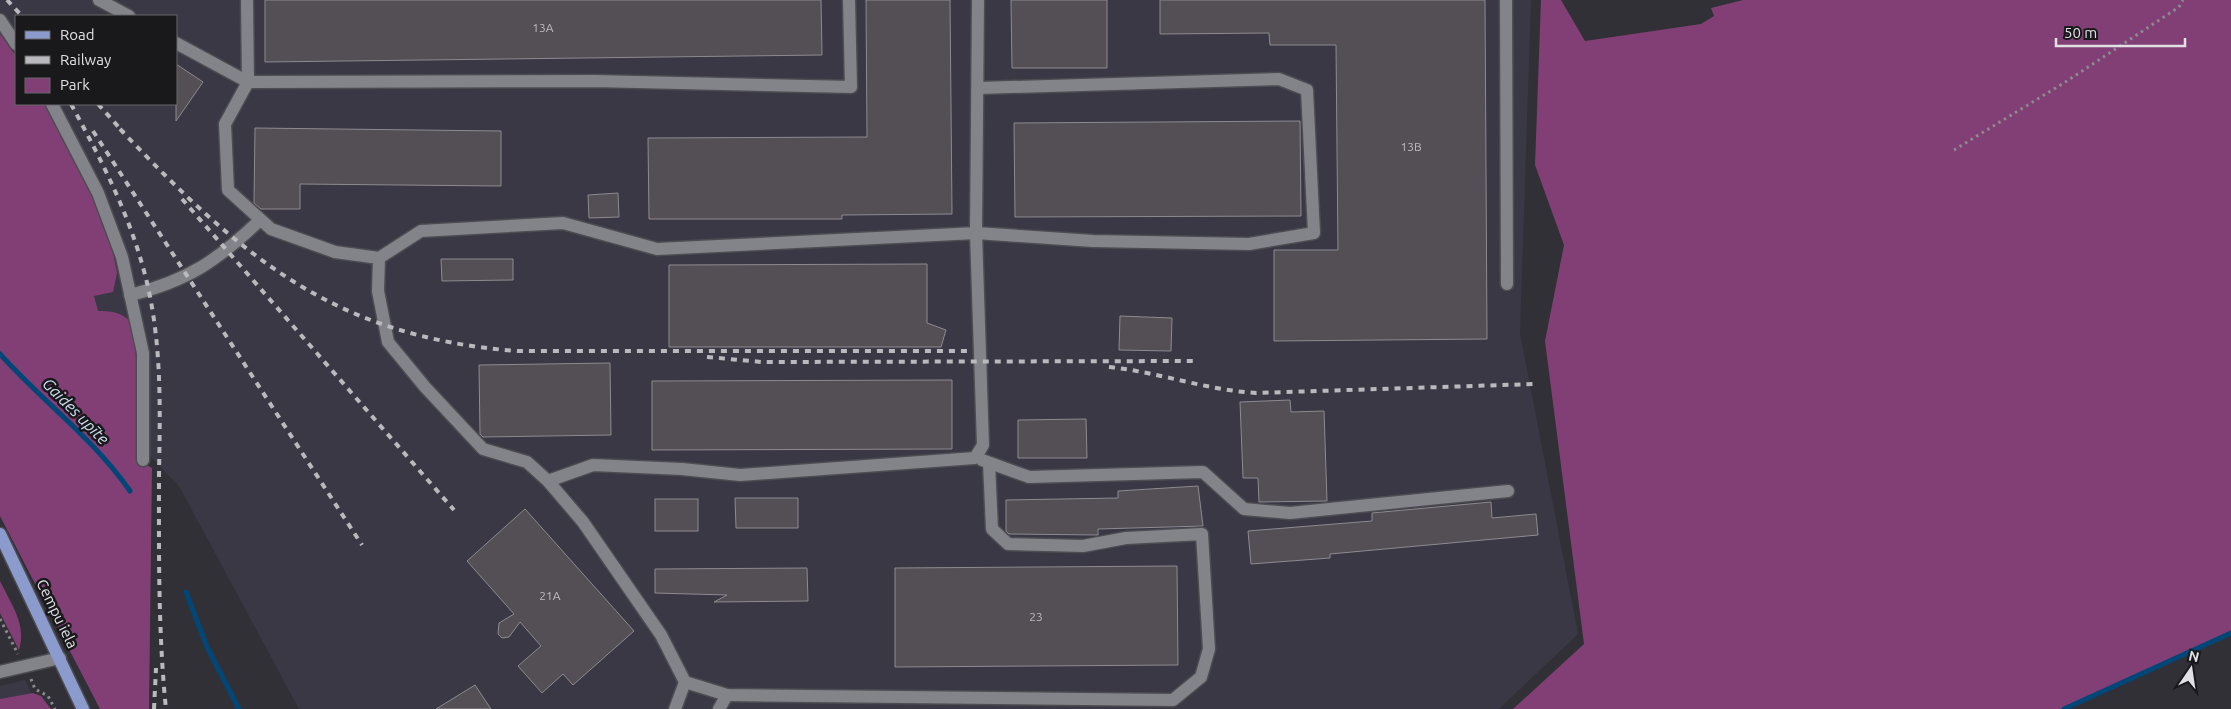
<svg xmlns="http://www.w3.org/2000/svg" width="2231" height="709" font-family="Ubuntu,sans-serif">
<rect width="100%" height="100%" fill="#313036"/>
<g fill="#3a3844" fill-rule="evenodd">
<path d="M0 0H1531L1520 333 1578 634 1499 709H299L179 486 0 301ZM16 16H176V104H16Z"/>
<polygon points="25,680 39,709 0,709 0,686"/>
</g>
<g fill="#823f75">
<polygon points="1541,0 1561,0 1585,41 1701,24 1714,16 1711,8 1743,0 2231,0 2231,631 2068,709 1513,709 1584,644 1545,341 1564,245 1535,165"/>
<path d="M0 34 16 56V104H44L78 163 109 232 117 273 113 292 94 296 98 311C114 311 123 313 134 325L139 413 136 459 152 468 149 709H100L0 516Z"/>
<path d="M0 581C11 604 27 625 19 650L0 613Z"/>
<polygon points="33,693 41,696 51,709 0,709 0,699"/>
</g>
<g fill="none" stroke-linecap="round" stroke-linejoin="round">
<g stroke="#004778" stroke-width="5">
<path d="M0 354C42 401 93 438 130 491"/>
<polyline points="186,592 207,647 239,709"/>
<polyline points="2064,709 2231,633"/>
</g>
</g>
<g fill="#534f55" stroke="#8e8a91">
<polygon points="265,0 821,0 822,55 265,62"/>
<polygon points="866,0 950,0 952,214 842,215 842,219 649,219 648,138 867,137"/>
<polygon points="1011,0 1107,0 1107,68 1012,68"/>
<polygon points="1160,0 1485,0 1487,339 1274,341 1274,250 1338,250 1336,45 1270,45 1269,33 1160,34"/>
<polygon points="176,64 203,82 176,121"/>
<polygon points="1300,121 1301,216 1015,217 1014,123"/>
<polygon points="255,128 501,131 501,186 300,184 300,209 261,209 254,203"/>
<polygon points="618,193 619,217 589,218 588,195"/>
<polygon points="441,259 513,259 513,280 442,281"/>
<polygon points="927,264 927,323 946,330 941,347 669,347 669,265"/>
<polygon points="1120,316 1172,318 1171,351 1119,350"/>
<polygon points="610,363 611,435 483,437 480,434 479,365"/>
<polygon points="952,380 952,449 652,450 652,381"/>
<polygon points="1290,400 1291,412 1324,411 1327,501 1259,502 1258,478 1243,478 1240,402"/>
<polygon points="1086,419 1087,458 1018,458 1018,420"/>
<polygon points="1198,486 1203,526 1098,529 1098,535 1009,534 1006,531 1006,500 1118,498 1118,491"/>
<polygon points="735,498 798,498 798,528 736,528"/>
<rect x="655" y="499" width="43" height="32"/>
<polygon points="1491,502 1492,518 1536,514 1538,535 1330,554 1330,558 1251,564 1248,531 1372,521 1372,513"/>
<polygon points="525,509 634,631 573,685 563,674 542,693 518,666 541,646 520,622 509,637 502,638 498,634 499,623 514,614 467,561"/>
<polygon points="1177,566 1178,665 895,667 895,568"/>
<polygon points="807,568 808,601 714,602 727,595 655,593 655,569"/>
<polygon points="475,685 491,709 436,709"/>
</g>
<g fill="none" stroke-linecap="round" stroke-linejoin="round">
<g stroke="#4d4c52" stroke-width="15">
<g id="minor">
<polyline points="99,0 129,16"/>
<polyline points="1506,0 1507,284"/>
<polyline points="0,20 16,44"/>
<polyline points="176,43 248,82 247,0"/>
<polyline points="52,104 98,193 122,257 143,353 143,460"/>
<polyline points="379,258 421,231 563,223 657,249 976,233 978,0"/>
<path d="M130 295C188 281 218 260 260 220"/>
<polyline points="982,460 1029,477 1203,472 1244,509 1290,513 1508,491"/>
<polyline points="548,481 593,465 682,469 740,475 975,458 983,445 976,233 1093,241 1249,244 1314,233 1307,90 1279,79 979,88"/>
<polyline points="0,672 60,658"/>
<polyline points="685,682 727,695 1173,700 1201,677 1209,649 1202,534 1126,538 1083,546 1008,544 992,529 989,463"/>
<polyline points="675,709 685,682 661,635 583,522 548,481 527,462 483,449 425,387 388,342 378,291 379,258 335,252 271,229 228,190 225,124 248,82 594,81 851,87 849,0"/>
<polyline points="719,709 727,695"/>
</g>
</g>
<g stroke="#4d4c52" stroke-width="15">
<polyline id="major" points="0,534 83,709"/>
</g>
<g stroke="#8b8a8f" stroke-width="3" stroke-dasharray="2.5 4" stroke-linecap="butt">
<polyline points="1954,150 2067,81 2179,7 2183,0"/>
<polyline points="0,619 18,654"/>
<polyline points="31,679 35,689 48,696 55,709"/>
</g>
<use href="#minor" stroke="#83838a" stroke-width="12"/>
<use href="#major" stroke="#8b9bcd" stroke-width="12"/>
<g stroke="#bababe" stroke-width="4" stroke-dasharray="6 6" stroke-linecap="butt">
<polyline points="7,0 22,16"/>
<path d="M71 104C103 163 133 221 148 287 162 350 160 412 159 475 159 553 158 631 166 709"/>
<polyline points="98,104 124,133"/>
<path d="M120 129C241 256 333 337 517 351H967"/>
<polyline points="93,131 362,545"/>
<polyline points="182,199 454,510"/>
<polyline points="707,357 762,362 1198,361"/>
<path d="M1109 367C1158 372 1206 390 1256 393L1534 384"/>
<polyline points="154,709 156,668"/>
</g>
</g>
<g text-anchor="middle" stroke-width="5" stroke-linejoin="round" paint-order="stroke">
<g font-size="12" fill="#bebcc1">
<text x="543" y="32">13A</text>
<text x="1411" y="151">13B</text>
<text x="550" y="600">21A</text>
<text x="1036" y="621">23</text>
</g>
<g font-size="15" fill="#e1e1e5" stroke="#19181b">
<text transform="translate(57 614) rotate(64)" y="5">Cempu iela</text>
</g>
<g font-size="16" font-style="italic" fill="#cde0f2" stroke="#19181b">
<text transform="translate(76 411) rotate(45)" y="6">Gaides upīte</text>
</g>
</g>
<rect x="15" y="15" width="162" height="90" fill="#19181b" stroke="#69686c"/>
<rect x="25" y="31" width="25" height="8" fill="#8b9bcd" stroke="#69686c"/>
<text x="60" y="40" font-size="15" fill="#e1e1e5">Road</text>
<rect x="25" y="56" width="25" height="8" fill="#bababe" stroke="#69686c"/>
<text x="60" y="65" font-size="15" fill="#e1e1e5">Railway</text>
<rect x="25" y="78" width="25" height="15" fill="#823f75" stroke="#69686c"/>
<text x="60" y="90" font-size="15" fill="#e1e1e5">Park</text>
<g transform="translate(2191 669) rotate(13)" stroke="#19181b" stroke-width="4" paint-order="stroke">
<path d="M0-4L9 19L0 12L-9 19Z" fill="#e1e1e5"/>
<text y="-8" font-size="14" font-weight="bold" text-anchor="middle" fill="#e1e1e5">N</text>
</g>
<path d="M2056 38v8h129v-8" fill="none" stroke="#e1e1e5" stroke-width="2.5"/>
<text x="2064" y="38" font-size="15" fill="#e1e1e5" stroke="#19181b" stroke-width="4" paint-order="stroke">50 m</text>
</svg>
